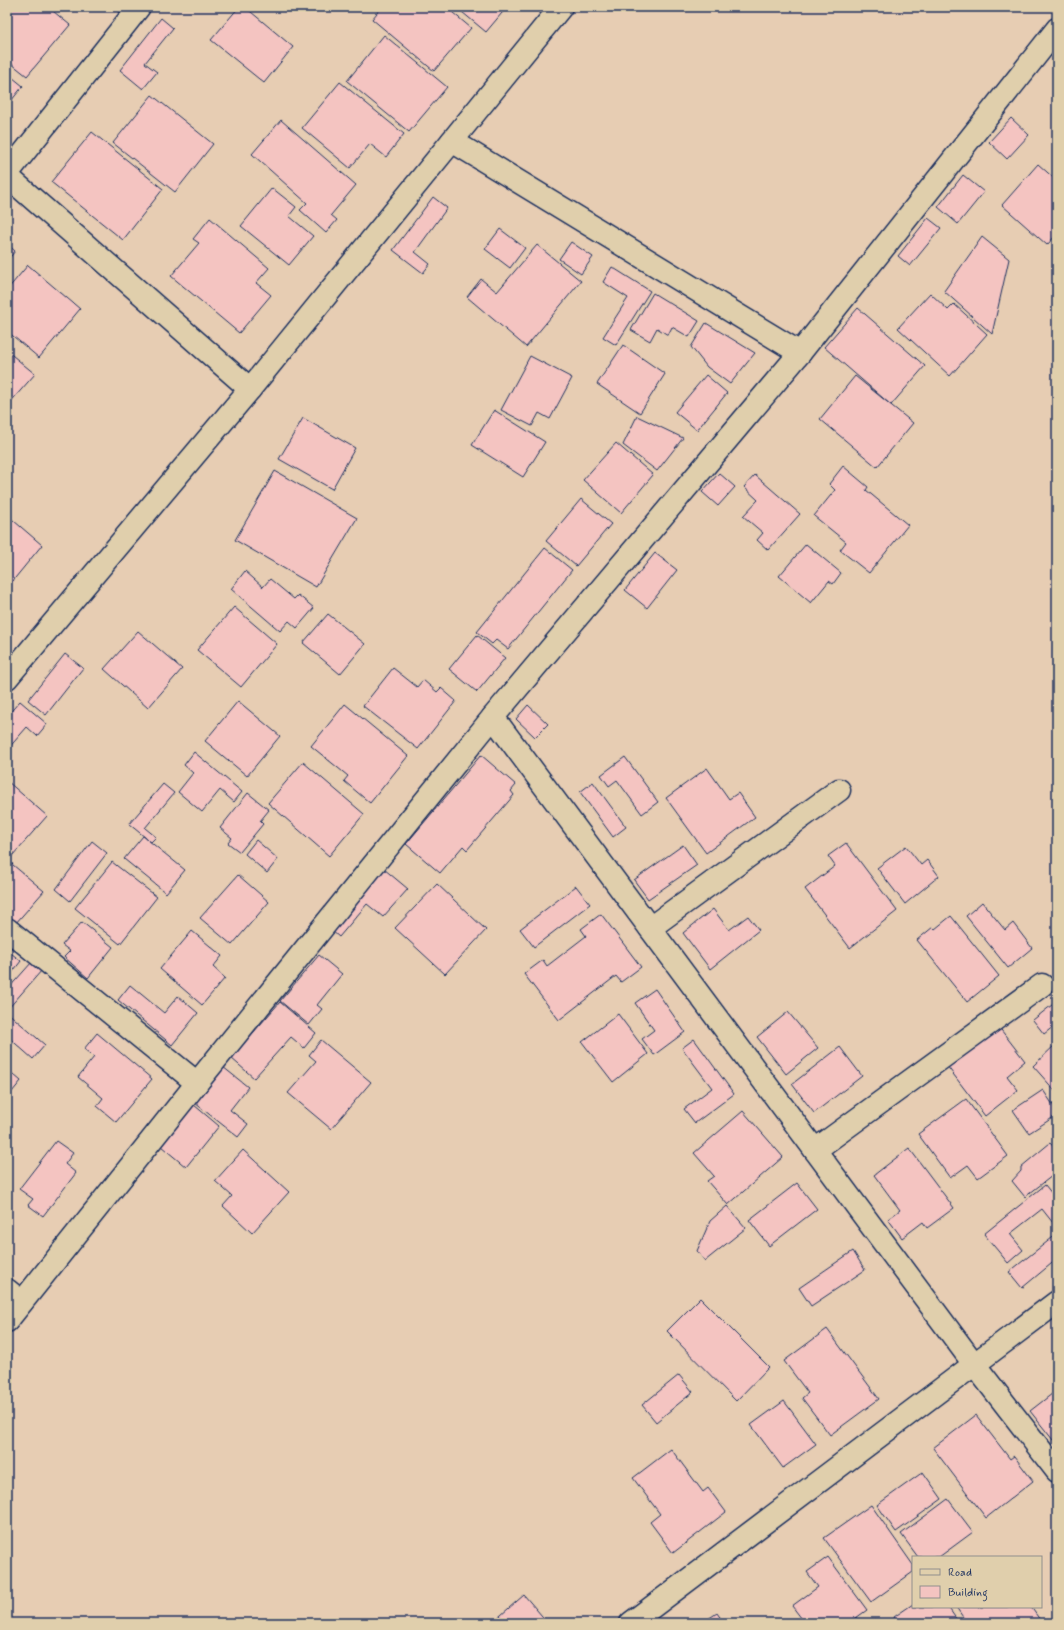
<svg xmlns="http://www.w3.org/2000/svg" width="1064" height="1630" font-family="Mynerve,sans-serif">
<rect width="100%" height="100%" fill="#e7cdb3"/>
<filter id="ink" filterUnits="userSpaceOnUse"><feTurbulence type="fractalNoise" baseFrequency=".025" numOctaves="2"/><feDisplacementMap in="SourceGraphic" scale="8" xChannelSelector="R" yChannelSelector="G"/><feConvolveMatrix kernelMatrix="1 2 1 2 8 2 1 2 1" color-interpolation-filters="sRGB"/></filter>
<g filter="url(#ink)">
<g fill="#f4c4c1" stroke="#1b2f5e">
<polygon points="7,7 48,7 70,25 27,76 7,60"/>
<polygon points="239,7 245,7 293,47 264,83 211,40"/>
<polygon points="382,7 446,7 471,28 434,71 372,19"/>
<polygon points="456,7 507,7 486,32"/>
<polygon points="161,18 173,28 145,63 157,72 143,89 120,70"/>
<polygon points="384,35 447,87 409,132 347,81"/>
<polygon points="7,73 23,86 7,106"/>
<polygon points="340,82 404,134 386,157 370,144 350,168 302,128"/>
<polygon points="152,95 213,144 175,192 113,143"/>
<polygon points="1011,118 1029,135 1007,159 989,142"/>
<polygon points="281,120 356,185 331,215 337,220 326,233 300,210 307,203 252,154"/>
<polygon points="92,132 163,189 123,240 51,182"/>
<polygon points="1038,164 1057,181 1057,234 1047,245 1002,205"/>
<polygon points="963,175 984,192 958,224 938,207"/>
<polygon points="272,188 296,207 289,216 313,236 289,265 241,226"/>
<polygon points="433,197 447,208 415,252 430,264 423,273 393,250"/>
<polygon points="210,218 269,268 256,283 271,295 239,333 171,276 199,243 193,239"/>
<polygon points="928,218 941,228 910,266 898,256"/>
<polygon points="500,229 525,248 510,268 485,249"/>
<polygon points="982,237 1009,259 992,334 944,291"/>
<polygon points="571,242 593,257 581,274 559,259"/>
<polygon points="7,244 15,251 7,261"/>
<polygon points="537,245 581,281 526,347 467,297 481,279 497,292"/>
<polygon points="28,265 80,309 39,358 7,331 7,290"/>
<polygon points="612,267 650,291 616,345 603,337 628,298 603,282"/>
<polygon points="653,293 699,321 689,337 672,327 668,335 657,328 650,341 631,330"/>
<polygon points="930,293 948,310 954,304 987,334 950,376 898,328"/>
<polygon points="858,308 925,366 891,405 824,347"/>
<polygon points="706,323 755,353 730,384 707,367 691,347"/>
<polygon points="623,345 665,374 640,413 597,384"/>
<polygon points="7,351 35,374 7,406"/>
<polygon points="530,356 572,378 550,419 539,413 532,426 501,410"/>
<polygon points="706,375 727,393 697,430 675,412"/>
<polygon points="855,376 913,423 877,467 820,419"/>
<polygon points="494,410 545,442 523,477 472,445"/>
<polygon points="637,416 683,438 657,471 623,445"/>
<polygon points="303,418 355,448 332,489 279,459"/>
<polygon points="616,443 653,475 621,513 583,480"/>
<polygon points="843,466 868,487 866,490 908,525 869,573 840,550 846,542 814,516 835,490 829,484"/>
<polygon points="275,471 357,518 316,587 235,540"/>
<polygon points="719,473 735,487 718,506 702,492"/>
<polygon points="755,475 800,514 768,550 757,540 763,533 743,516 758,500 744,487"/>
<polygon points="581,499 611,524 576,566 546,541"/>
<polygon points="7,515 42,545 11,583 7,580"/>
<polygon points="806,544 841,573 833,584 829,581 811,603 779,576"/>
<polygon points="545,548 572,570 508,649 496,640 492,644 477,632"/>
<polygon points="655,553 677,570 647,608 625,590"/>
<polygon points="245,571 263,587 270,579 294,599 298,595 314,608 297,628 289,621 280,631 231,589"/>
<polygon points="234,607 277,644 241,687 197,650"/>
<polygon points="328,614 365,644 340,674 303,643"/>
<polygon points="138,631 182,669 148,708 104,669"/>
<polygon points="477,635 505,658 477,692 449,669"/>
<polygon points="65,654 83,668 46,715 28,700"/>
<polygon points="393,668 417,687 423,680 437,692 441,688 456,701 418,749 363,706"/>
<polygon points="20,701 47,724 37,736 27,727 7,750 7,716"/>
<polygon points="238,701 280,736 247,776 205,741"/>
<polygon points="345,704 408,756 370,803 344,781 348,776 311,746"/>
<polygon points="528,705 548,724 535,737 516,719"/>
<polygon points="194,752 242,792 234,802 220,790 202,812 178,792 193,773 184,765"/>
<polygon points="481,755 516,785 511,791 514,795 467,850 463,846 440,873 406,844"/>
<polygon points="625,757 658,802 642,814 617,780 609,786 601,775"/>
<polygon points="303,762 364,814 329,856 268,803"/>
<polygon points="707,768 729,799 738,793 755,817 706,853 666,798"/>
<polygon points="7,781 47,816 12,856 7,852"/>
<polygon points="593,782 626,827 613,837 580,792"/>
<polygon points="163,784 174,793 145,828 156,837 151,842 129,824"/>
<polygon points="248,793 269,810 260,821 263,824 240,852 228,843 232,838 220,828"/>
<polygon points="143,836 185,870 166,893 124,859"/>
<polygon points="256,840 278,859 267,873 245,854"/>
<polygon points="92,841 107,853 70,901 56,889"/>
<polygon points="846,843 897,911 850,948 805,889 835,866 828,856"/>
<polygon points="683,845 697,865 648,899 634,880"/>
<polygon points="906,846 921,865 927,860 939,876 905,904 877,868"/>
<polygon points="7,860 44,891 15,924 7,917"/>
<polygon points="112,862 157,897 120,944 75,908"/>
<polygon points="384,869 408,889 383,917 367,904 339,937 331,930"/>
<polygon points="238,875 269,902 232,945 200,918"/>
<polygon points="437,884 486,930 445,974 395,928"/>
<polygon points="576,886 590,904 534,947 520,929"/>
<polygon points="982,902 1005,930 1013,923 1032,948 1008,968 966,916"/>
<polygon points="713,909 729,930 748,916 759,930 710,969 683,933"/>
<polygon points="601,914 641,967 621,982 616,976 559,1020 524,974 543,960 547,966 586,936 581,929"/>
<polygon points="951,916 999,976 967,1002 917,940 933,927 935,929"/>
<polygon points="82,922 113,947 88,978 64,957 70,951 62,945"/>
<polygon points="192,931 222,956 213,967 225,978 202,1005 160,969"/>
<polygon points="7,950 21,961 7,979"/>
<polygon points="319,955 342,974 317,1005 322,1009 309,1025 280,1001"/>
<polygon points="32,962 42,970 7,1010 7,990"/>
<polygon points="130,985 164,1013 178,996 198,1013 172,1045 118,1000"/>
<polygon points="655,989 685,1032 654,1055 642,1039 654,1030 635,1003"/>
<polygon points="1057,1001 1057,1030 1054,1026 1044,1034 1033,1020"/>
<polygon points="280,1002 316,1033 304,1048 291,1037 254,1078 231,1058"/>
<polygon points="7,1012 45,1045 33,1059 7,1036"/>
<polygon points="788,1012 818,1048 786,1074 757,1037"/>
<polygon points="618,1014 648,1054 613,1082 582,1042"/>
<polygon points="998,1026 1025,1061 1007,1076 1018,1090 985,1116 947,1066"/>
<polygon points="97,1033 152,1079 116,1122 97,1106 103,1098 78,1077 94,1057 84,1049"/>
<polygon points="694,1039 734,1094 695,1123 684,1109 712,1088 682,1048"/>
<polygon points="321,1040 371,1082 331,1129 288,1093 316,1061 309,1055"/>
<polygon points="1057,1043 1057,1093 1033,1066"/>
<polygon points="840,1047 862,1076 814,1113 792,1084"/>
<polygon points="223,1067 248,1087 230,1110 248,1124 238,1137 195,1103"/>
<polygon points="7,1069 21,1081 7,1098"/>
<polygon points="1043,1090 1057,1111 1057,1115 1029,1133 1013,1110"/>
<polygon points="966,1099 1008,1156 978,1178 968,1165 950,1178 918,1134"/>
<polygon points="194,1105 219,1126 186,1167 161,1146"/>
<polygon points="743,1111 783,1157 728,1205 707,1181 714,1176 694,1153"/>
<polygon points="56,1141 73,1153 65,1164 76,1173 43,1216 28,1205 33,1199 19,1189"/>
<polygon points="1050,1143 1057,1151 1057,1172 1025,1197 1012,1181 1021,1171 1021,1167"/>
<polygon points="909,1148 954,1208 927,1228 923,1222 902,1238 888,1219 900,1210 874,1175"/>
<polygon points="243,1150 289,1192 252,1233 223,1206 232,1196 215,1181"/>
<polygon points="797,1183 817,1209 769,1246 749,1220"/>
<polygon points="1045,1185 1057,1200 1057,1228 1042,1209 1010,1234 1023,1250 1008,1263 984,1234"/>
<polygon points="727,1206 746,1228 705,1261 697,1251 710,1221"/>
<polygon points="1057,1234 1057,1259 1022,1288 1009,1272"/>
<polygon points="853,1251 865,1270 811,1306 799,1288"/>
<polygon points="700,1298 769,1367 736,1401 667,1331"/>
<polygon points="827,1329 879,1399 830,1435 802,1398 808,1393 784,1361"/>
<polygon points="679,1375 693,1392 656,1422 642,1405"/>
<polygon points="1057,1390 1057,1445 1030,1411"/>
<polygon points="784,1401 816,1444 783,1468 751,1425"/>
<polygon points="976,1415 1010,1459 1014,1456 1033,1481 986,1518 933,1448"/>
<polygon points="671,1449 703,1492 708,1488 726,1512 673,1553 650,1522 660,1514 633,1478"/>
<polygon points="923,1472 942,1499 896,1532 877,1505"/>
<polygon points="948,1499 973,1532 939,1557 918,1557 901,1534"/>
<polygon points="871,1505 913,1565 913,1572 871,1602 824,1538"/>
<polygon points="828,1557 867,1610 849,1623 805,1623 792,1606 818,1587 807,1572"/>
<polygon points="524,1595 548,1623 494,1623 493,1622"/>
<polygon points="913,1604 913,1607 948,1607 959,1623 897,1623 894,1617"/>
<polygon points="956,1607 1031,1607 1042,1623 967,1623"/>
<polygon points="717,1613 724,1623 702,1623"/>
</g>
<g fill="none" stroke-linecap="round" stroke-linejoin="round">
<g stroke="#1b2f5e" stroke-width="25">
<g id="minor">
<polyline points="452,141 800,353"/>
<polyline points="7,174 139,7"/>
<polyline points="7,176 250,389"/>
<polyline points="7,678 250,389 561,7"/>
<polyline points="493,717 974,1364 1057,1471"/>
<polyline points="650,928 839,790"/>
<polyline points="7,929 197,1083"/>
<polyline points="815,1150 1042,985"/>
<polyline points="7,1290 22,1302"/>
<polyline points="7,1321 197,1083 493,717 800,353 1057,29"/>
<polyline points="631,1623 1057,1302"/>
</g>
</g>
<use href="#minor" stroke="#e0cfac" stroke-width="22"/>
</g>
</g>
<rect width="1064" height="1630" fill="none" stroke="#e0cfac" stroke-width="24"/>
<rect x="12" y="12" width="1040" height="1606" fill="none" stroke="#1b2f5e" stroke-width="1.5" filter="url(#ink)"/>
<rect x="912" y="1556" width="130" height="52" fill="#e0cfac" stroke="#918f8d"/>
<rect x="920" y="1569" width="20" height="6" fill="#e0cfac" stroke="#918f8d"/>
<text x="948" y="1576" font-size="12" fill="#1b2f5e">Road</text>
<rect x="920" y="1586" width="20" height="12" fill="#f4c4c1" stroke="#918f8d"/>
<text x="948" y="1596" font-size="12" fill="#1b2f5e">Building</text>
</svg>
